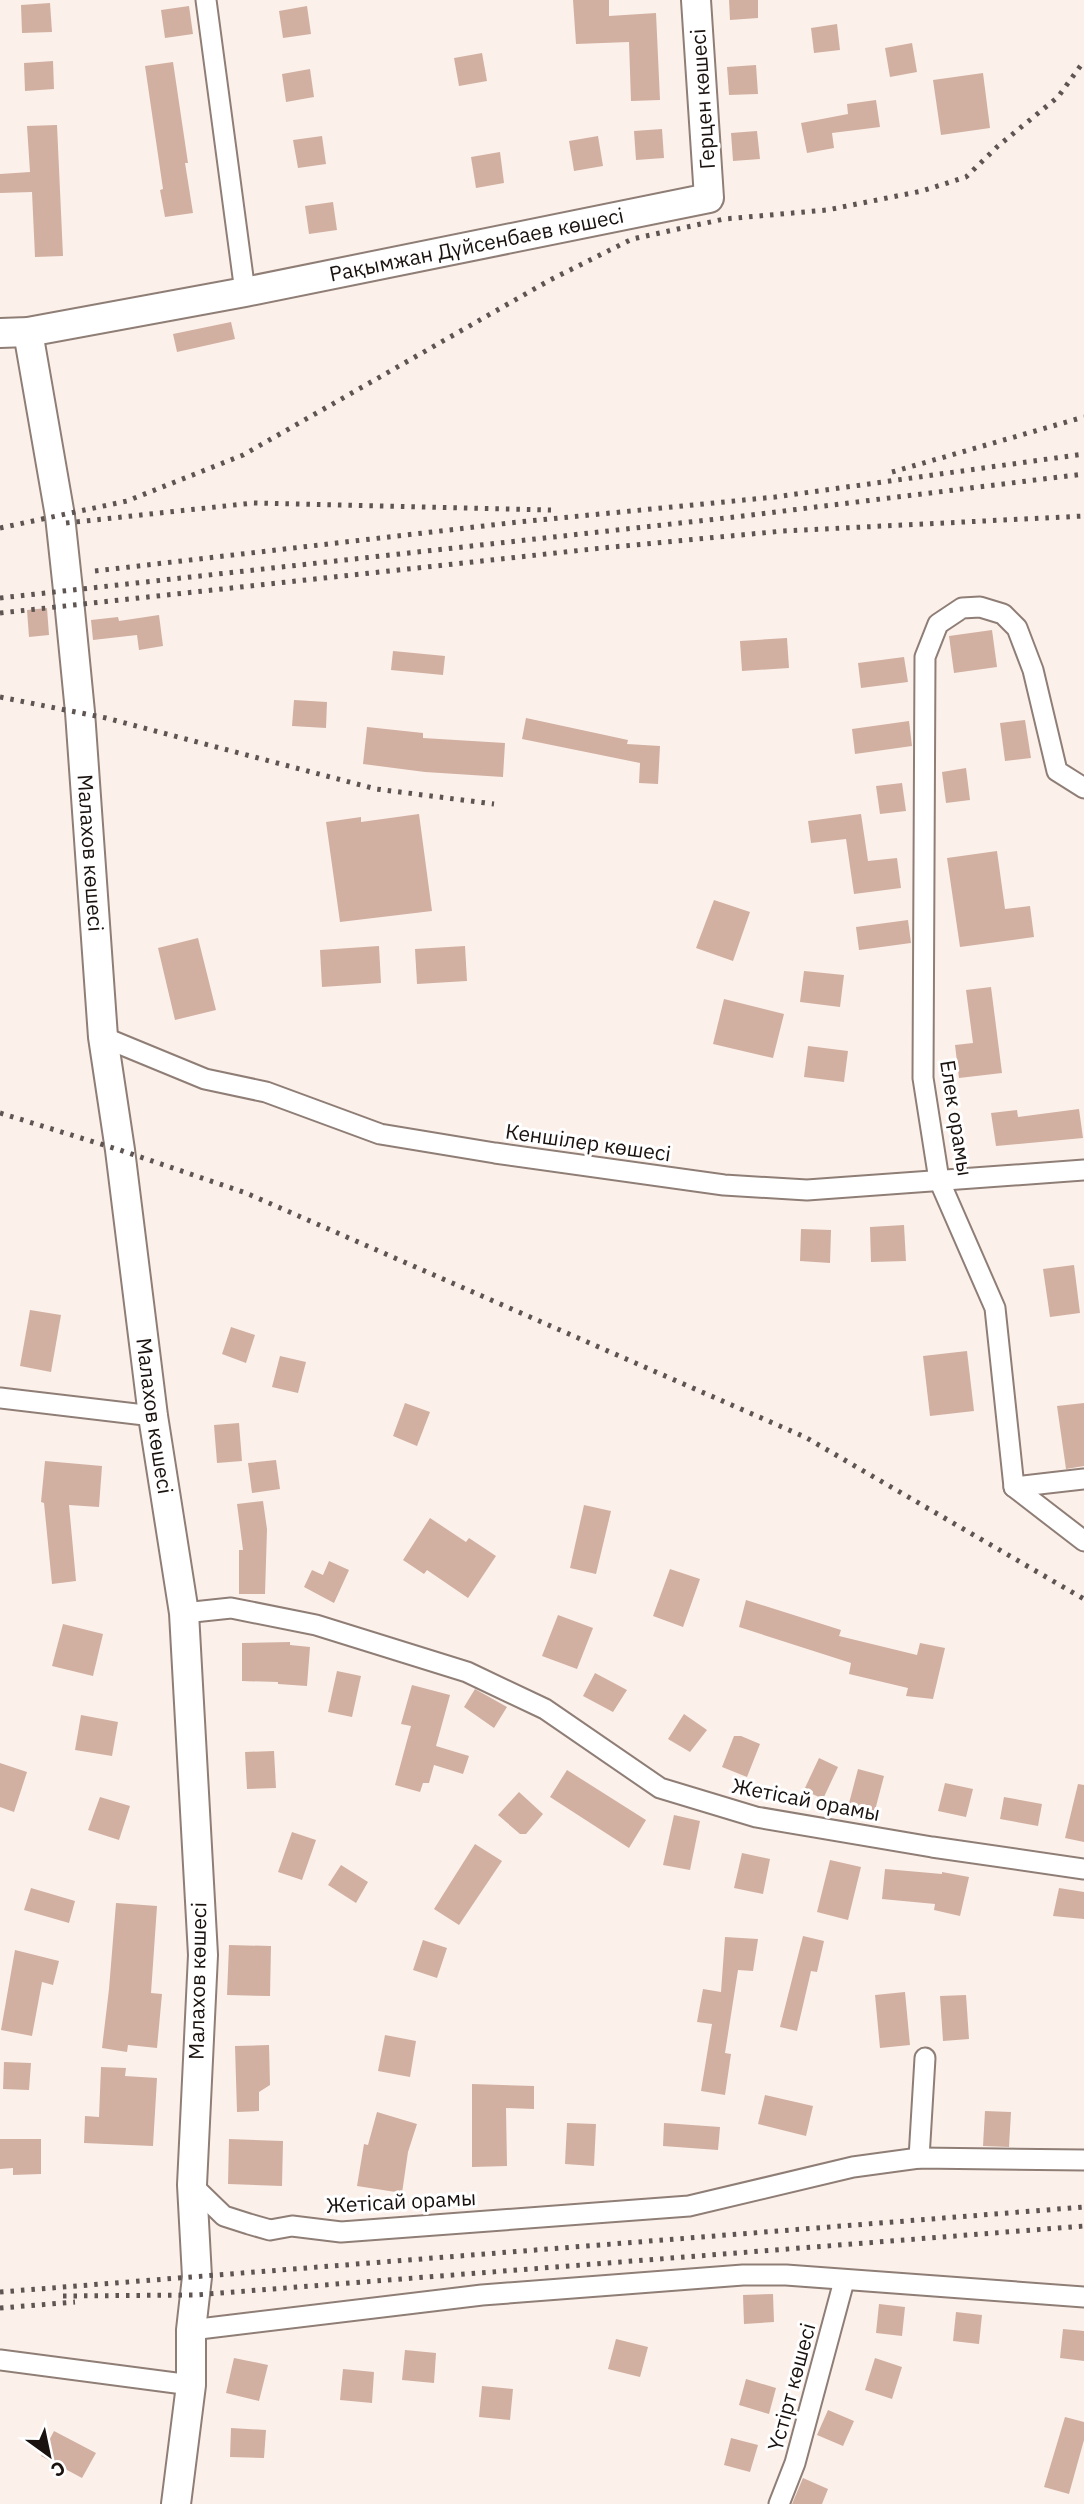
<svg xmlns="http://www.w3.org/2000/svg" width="1084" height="2504" font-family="'IBM Plex Sans',sans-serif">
<rect width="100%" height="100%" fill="#fcf0eb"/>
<g fill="#d1b0a1">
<polygon points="573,0 609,0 609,16 656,13 660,100 631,101 629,42 576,44"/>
<polygon points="729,0 758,0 758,18 730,20"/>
<polygon points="50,3 52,32 22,33 21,5"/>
<polygon points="189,6 193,34 165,38 161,10"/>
<polygon points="307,6 311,34 283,38 279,11"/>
<polygon points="837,24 840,50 814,53 811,28"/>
<polygon points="912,43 917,72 890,77 885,48"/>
<polygon points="482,53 487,81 459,86 454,58"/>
<polygon points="53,61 54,89 25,91 24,63"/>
<polygon points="173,62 188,163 185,163 193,213 165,217 160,190 163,189 145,66"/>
<polygon points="756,65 758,94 729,95 727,67"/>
<polygon points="310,69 314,97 286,102 282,74"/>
<polygon points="983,73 990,128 941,135 933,80"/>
<polygon points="876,100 880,127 832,133 834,148 807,153 801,123 848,114 847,104"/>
<polygon points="57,125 63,256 35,257 32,192 0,193 0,174 30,172 27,126"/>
<polygon points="662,129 664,158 636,160 634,131"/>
<polygon points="757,131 760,159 733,161 731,133"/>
<polygon points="322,136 326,164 298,168 293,140"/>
<polygon points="598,136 603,166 574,171 569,141"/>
<polygon points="500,152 504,183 476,188 471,157"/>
<polygon points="333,202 337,230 309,234 305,206"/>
<polygon points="231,322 235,339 177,352 173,334"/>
<polygon points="47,608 49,635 29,637 27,610"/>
<polygon points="159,615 163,646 139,650 137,635 93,640 91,620 118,617 119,621"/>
<polygon points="992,630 997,667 954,673 949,636"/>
<polygon points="787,638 789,668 742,671 740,641"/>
<polygon points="393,651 445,656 443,675 391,670"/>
<polygon points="904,657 908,682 861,688 858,663"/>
<polygon points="294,700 327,702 326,728 292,726"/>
<polygon points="526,718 628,740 627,744 660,746 658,784 639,783 640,763 522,739"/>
<polygon points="1025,720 1031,758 1005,761 1000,723"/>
<polygon points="909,721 912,746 855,754 852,729"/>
<polygon points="367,727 423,733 423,738 505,743 503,777 425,772 363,764"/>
<polygon points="966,768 970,800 946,803 942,772"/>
<polygon points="902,783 906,811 880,814 876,786"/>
<polygon points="419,814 432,911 340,922 326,822 361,817 361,822"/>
<polygon points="861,814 868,861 897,858 901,888 854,894 846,839 811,843 808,821"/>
<polygon points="997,851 1005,909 1030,906 1034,937 960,947 947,858"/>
<polygon points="714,900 750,912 733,961 696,948"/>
<polygon points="908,920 911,943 859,950 856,927"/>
<polygon points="198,938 216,1010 175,1020 158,948"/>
<polygon points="379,946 381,983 322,987 320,950"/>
<polygon points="465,946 467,981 417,984 415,949"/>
<polygon points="804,971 844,975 840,1007 800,1002"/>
<polygon points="991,987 1002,1073 959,1078 955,1045 973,1043 966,990"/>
<polygon points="724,999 784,1014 773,1058 713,1044"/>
<polygon points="808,1046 848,1051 844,1082 804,1077"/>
<polygon points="1079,1109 1083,1138 996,1146 991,1113 1017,1110 1018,1117"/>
<polygon points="904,1225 906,1261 871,1262 870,1227"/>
<polygon points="801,1229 831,1230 830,1263 800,1261"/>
<polygon points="1074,1265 1080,1313 1050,1317 1043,1269"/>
<polygon points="30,1310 61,1315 51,1372 20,1366"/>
<polygon points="231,1327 255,1335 246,1363 222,1354"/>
<polygon points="967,1351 974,1411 930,1416 923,1356"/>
<polygon points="280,1356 306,1362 298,1393 272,1387"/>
<polygon points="405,1403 430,1412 417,1446 393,1436"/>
<polygon points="1084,1403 1084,1466 1066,1469 1057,1406"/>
<polygon points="239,1423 242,1461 217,1463 214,1425"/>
<polygon points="276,1460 280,1489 252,1493 248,1463"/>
<polygon points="45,1461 102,1466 99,1507 69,1505 76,1581 52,1584 44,1503 41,1502"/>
<polygon points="263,1501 267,1529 265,1594 239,1594 239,1550 243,1550 237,1504"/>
<polygon points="584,1505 611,1511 596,1574 570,1568"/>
<polygon points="430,1518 466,1542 469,1538 496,1556 468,1598 427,1570 424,1574 403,1560"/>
<polygon points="329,1561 349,1570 334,1603 304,1587 312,1570 323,1575"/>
<polygon points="670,1569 700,1579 683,1627 653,1616"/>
<polygon points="746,1600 841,1630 839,1636 917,1655 920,1643 945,1648 933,1699 906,1696 908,1688 849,1674 851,1663 739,1627"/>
<polygon points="558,1615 593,1628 577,1669 542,1656"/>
<polygon points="63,1624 103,1634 93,1676 52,1666"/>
<polygon points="290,1642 290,1645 310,1647 307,1686 278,1684 278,1682 242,1681 242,1643"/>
<polygon points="337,1671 361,1676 352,1717 328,1712"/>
<polygon points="595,1673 627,1690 613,1712 583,1696"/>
<polygon points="412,1685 450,1695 436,1746 469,1756 463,1774 434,1765 429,1783 423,1783 420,1792 395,1785 411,1726 401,1724"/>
<polygon points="475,1689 507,1707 494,1728 464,1707"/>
<polygon points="684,1714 707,1730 690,1752 668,1739"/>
<polygon points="81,1715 118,1722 112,1756 75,1750"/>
<polygon points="734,1736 741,1736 760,1744 747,1777 722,1767"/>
<polygon points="274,1751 276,1788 247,1789 245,1752"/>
<polygon points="819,1758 838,1767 823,1799 804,1790"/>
<polygon points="0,1763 27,1772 14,1812 0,1807"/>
<polygon points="858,1769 884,1776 873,1818 847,1811"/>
<polygon points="567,1770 646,1820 629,1848 550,1797"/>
<polygon points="945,1783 973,1789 966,1817 938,1811"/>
<polygon points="1078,1784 1084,1785 1084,1842 1065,1838"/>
<polygon points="519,1792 543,1814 526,1834 520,1834 498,1815"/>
<polygon points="100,1797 130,1806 119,1840 88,1830"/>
<polygon points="1004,1797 1042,1804 1038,1826 1000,1819"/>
<polygon points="674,1815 700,1821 690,1870 663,1865"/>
<polygon points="292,1832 316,1840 302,1880 278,1872"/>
<polygon points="475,1844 502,1861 459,1925 434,1909"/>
<polygon points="742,1853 770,1859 763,1894 734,1888"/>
<polygon points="830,1860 861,1867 848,1920 817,1912"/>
<polygon points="341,1865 368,1882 356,1903 328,1885"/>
<polygon points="885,1869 942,1874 942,1872 969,1877 960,1916 934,1910 935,1904 882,1899"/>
<polygon points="31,1888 75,1901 69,1923 24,1910"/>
<polygon points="1059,1888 1084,1892 1084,1919 1053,1916"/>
<polygon points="116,1903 157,1906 151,1993 162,1994 157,2048 128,2045 127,2052 102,2048 109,1989"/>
<polygon points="803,1936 824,1941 817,1972 811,1971 797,2031 780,2027"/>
<polygon points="725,1937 758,1939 753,1971 738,1970 725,2053 731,2054 725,2095 701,2091 712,2024 697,2022 703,1989 721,1992"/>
<polygon points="423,1940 447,1948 437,1978 413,1970"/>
<polygon points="229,1945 271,1946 270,1996 227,1995"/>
<polygon points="15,1950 59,1961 53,1985 42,1982 32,2036 1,2030"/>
<polygon points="905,1992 910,2045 880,2048 875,1995"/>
<polygon points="966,1995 969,2039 943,2041 940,1996"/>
<polygon points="385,2035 416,2041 410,2077 378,2071"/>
<polygon points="269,2045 270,2085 259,2092 259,2111 237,2112 235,2046"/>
<polygon points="4,2062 31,2063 29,2090 3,2089"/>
<polygon points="101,2067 126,2068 125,2076 157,2078 153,2146 84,2143 85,2116 99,2117"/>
<polygon points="472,2084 534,2086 534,2109 506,2108 507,2166 472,2167"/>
<polygon points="765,2095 813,2106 806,2136 758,2124"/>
<polygon points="985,2111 1011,2112 1009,2147 983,2146"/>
<polygon points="377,2112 417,2124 408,2152 402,2193 357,2186 364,2144 368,2145"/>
<polygon points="567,2123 596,2124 594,2166 565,2164"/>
<polygon points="664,2123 720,2127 718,2150 663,2146"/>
<polygon points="0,2139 41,2139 41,2174 13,2175 13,2168 0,2169"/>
<polygon points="229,2139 283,2141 282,2186 228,2184"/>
<polygon points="773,2294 774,2322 744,2324 743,2295"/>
<polygon points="879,2304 905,2307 902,2336 876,2333"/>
<polygon points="956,2312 982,2315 979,2344 953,2341"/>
<polygon points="1063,2329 1084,2331 1084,2361 1060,2358"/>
<polygon points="616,2339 648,2347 640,2377 608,2369"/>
<polygon points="405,2350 436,2353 434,2383 402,2380"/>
<polygon points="234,2358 268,2365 259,2401 226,2393"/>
<polygon points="875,2358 902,2367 892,2399 865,2390"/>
<polygon points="343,2369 374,2372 372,2403 340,2400"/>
<polygon points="746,2379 776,2388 769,2414 739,2405"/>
<polygon points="482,2386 513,2389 510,2420 479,2417"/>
<polygon points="828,2410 854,2421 843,2446 817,2435"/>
<polygon points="1065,2417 1084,2422 1084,2440 1069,2494 1044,2487"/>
<polygon points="231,2428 266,2430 264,2458 230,2457"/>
<polygon points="54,2431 96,2453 82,2478 41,2456"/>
<polygon points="731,2438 758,2445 750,2472 724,2465"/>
<polygon points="803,2478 828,2489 822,2504 792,2504"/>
</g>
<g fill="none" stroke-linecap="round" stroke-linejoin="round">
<g stroke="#8f7e76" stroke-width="23">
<g id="street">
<polyline points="206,0 245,292"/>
<polyline points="1084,788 1057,771 1033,670 1017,628 1003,614 980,607 962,608 938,624 925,657 923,1078 939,1180 995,1308 1014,1487 1084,1541"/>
<polyline points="103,1037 205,1079 266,1092 380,1134 495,1153 724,1185 807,1190 1084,1170"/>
<polyline points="0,1398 153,1416"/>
<polyline points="1014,1487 1084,1479"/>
<polyline points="184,1613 231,1608 316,1625 467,1672 545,1709 660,1788 756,1817 932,1847 1084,1869"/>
<polyline points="919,2158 925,2058"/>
<polyline points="192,2185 224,2216 249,2224 270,2230 292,2226 341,2232 689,2206 853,2167 919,2158 1084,2160"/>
<polyline points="191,2330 482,2295 743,2275 786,2275 1084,2297"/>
<polyline points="0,2360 191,2385"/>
<polyline points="779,2504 795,2463 844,2281"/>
</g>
</g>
<g stroke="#8f7e76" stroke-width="32">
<g id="secondary">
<path id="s1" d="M28 332 60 516 68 590 80 712 103 1037 120 1150 153 1416 184 1613 203 1955 192 2185 197 2277 191 2330V2385L176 2504"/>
<path id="s2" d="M0 333 28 332 245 292 709 198 696 0"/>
</g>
</g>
<use href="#street" stroke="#fff" stroke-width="19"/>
<use href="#secondary" stroke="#fff" stroke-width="28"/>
<g stroke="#5e5552" stroke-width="5" stroke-dasharray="3.5 7" stroke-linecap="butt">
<polyline points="892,472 1084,417"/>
<polyline points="66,523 253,503 551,510"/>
<polyline points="0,528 127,501 243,455 550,280 632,239 724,219 827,210 922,191 966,177 998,146 1058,97 1084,61"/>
<polyline points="95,571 518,522 775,497 1084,454"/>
<polyline points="0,598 735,517 1084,474"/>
<polyline points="0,613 602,548 783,531 1084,516"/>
<polyline points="0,697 106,718 376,789 494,804"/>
<polyline points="0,1113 120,1150 246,1193 805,1437 1084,1599"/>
<polyline points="0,2292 1084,2207"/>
<polyline points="63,2296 195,2295 1084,2226"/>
<polyline points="0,2308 75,2302"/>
</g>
</g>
<g text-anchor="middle" stroke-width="6" stroke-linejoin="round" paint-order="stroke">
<g font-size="21" fill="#19120f" stroke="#fff">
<text transform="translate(703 99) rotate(-94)" y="7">Герцен көшесі</text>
<text dy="7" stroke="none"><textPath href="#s2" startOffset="485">Рақымжан Дүйсенбаев көшесі</textPath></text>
<text dy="7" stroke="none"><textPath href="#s1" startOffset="525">Малахов көшесі</textPath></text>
<text transform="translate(956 1118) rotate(81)" y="7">Елек орамы</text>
<text transform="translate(588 1143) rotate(8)" y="7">Кеншілер көшесі</text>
<text dy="7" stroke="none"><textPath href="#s1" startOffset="1092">Малахов көшесі</textPath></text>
<text transform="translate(806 1800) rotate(11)" y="7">Жетісай орамы</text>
<text transform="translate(198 1981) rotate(-89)" y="7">Малахов көшесі</text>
<text transform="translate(401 2202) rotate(-3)" y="7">Жетісай орамы</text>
<text transform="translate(792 2387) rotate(-75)" y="7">Үстірт көшесі</text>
</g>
</g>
<g transform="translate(49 2455) rotate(147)" stroke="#ffffff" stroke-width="5" paint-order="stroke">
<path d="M0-5L12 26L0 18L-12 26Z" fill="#19120f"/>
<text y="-10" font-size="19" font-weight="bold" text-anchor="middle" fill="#19120f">С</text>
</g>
</svg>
